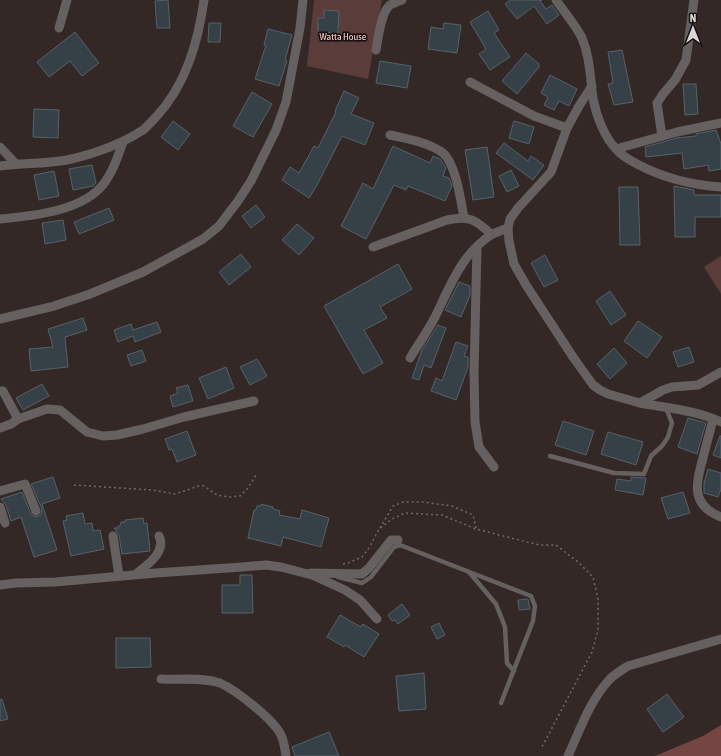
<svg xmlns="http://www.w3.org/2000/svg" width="721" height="756" font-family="'Asap Condensed',sans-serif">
<rect width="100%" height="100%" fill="#342827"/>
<g fill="#5a3c3a">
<polygon points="314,0 382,0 368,79 307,66"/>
<polygon points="721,256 721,294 704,267"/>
</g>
<polygon fill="#754543" points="721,725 721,756 655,756 703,736"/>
<g fill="#354147" stroke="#556268">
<polygon points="168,0 170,28 157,28 155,1"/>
<polygon points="510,0 542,0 540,1 546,9 552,5 559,15 547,24 534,6 517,19 505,4"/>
<polygon points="324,10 339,11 338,33 318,32 318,18 324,18"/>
<polygon points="488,11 499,30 494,33 510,57 490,70 479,54 486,49 470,22"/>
<polygon points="209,23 221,23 220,42 208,42"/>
<polygon points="444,23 461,25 457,53 428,49 431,27 443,29"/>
<polygon points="268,29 292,35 285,60 287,61 279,86 255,79 266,45 264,45"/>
<polygon points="75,32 99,63 82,76 70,61 49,77 37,62"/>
<polygon points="622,50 633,102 614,105 608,84 613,83 608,52"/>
<polygon points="526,53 539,64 539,67 517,94 502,81"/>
<polygon points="380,61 411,66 407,88 376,83"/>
<polygon points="550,75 577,89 569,106 559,101 554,110 544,105 548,97 541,93"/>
<polygon points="683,84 696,84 698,114 685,115"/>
<polygon points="344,91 359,98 351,114 374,123 365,145 342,136 317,185 309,198 282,180 290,167 299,173 314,146 318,148 336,112 335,111"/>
<polygon points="252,92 272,104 253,137 233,126"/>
<polygon points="34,109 59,110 58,138 33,137"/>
<polygon points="173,121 190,134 178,150 161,137"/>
<polygon points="514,121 534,127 529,144 509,138"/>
<polygon points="716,130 721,144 721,169 709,171 708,165 684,169 682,153 646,157 645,147 677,138 696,136 696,134"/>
<polygon points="504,143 528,161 531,156 544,165 533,180 496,153"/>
<polygon points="393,146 430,163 433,156 440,159 446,168 443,176 449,178 452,186 445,201 408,186 406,190 394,185 366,239 341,226 363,183 373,189"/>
<polygon points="487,147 494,197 473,200 465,150"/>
<polygon points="92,165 96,183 93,186 73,190 69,169"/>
<polygon points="511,170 519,186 507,192 499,176"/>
<polygon points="54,171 59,196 39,200 34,175"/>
<polygon points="674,186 694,190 694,195 721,195 721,217 695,217 695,237 675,237"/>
<polygon points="619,187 638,187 640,245 620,245"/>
<polygon points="256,205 265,217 251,228 242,216"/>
<polygon points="109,208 114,220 79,234 74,222"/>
<polygon points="63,220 66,240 45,244 42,223"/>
<polygon points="297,224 314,238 299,255 282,240"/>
<polygon points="241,254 251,267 229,285 219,272"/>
<polygon points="545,255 558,280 544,287 531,263"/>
<polygon points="398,264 412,289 380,307 387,318 364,330 383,363 363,374 324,306"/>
<polygon points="459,282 470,286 470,295 461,317 445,310"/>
<polygon points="610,291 626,315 611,325 596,301"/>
<polygon points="83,318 87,330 65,337 68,367 31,371 29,349 53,347 48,329"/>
<polygon points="638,321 662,337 647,358 624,341"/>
<polygon points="157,322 161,332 135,342 133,336 118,342 114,330 131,324 133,330"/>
<polygon points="438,325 446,328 431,368 424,365 419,380 412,378 422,350"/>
<polygon points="456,342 468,346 464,356 468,357 468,367 456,400 431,391 436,378 442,381"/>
<polygon points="689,347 694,362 678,367 673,352"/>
<polygon points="614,348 627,363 610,379 597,364"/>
<polygon points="142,350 146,361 131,366 127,355"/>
<polygon points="257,359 267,376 250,385 240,367"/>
<polygon points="226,367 234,388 208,399 199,378"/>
<polygon points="42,384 49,396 23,410 16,398"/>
<polygon points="188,385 193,401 173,407 170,396 178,393 176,388"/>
<polygon points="688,418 706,423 697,454 678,447"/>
<polygon points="563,421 594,431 586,455 555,445"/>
<polygon points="187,431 196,455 177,462 172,449 169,450 165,439"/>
<polygon points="608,432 643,442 636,465 601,454"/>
<polygon points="720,436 721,436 721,458 713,455"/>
<polygon points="708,469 721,473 721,489 718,497 704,493 704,483"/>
<polygon points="53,477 60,498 42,504 57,550 34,557 21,517 11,521 6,505 1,499 22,492 31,514 35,517 39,516 41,514 42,509 31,484"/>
<polygon points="631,477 646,478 643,495 615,490 617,479 631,481"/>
<polygon points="683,492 690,513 668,519 661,498"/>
<polygon points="261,504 273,507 273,509 280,511 279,515 300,519 302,510 329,518 321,547 283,537 281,546 248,538 254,510 256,510 257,506 261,506"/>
<polygon points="83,513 85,524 92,523 93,531 100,530 104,549 71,556 63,521 67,520 66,516"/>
<polygon points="143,518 144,524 147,523 150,551 122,554 119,535 114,528 118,528 118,526 120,526 121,522 125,522 125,520"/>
<polygon points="240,575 252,575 253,613 222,613 222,585 240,585"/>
<polygon points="528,599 530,609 519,610 518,600"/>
<polygon points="402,604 410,615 398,624 395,620 392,621 388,615"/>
<polygon points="340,615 361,627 363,624 379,634 364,657 345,645 344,647 327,637"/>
<polygon points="439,623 445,635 437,639 431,627"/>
<polygon points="116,638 150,638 151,667 116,668"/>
<polygon points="424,673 426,709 399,711 396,676"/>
<polygon points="667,694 684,717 663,732 647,709"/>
<polygon points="2,699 8,719 0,721 0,700"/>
<polygon points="329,732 339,756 295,756 292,747"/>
</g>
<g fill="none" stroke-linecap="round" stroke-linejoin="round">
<g stroke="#736867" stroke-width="1.5" stroke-dasharray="2 3" stroke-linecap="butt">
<polyline points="74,485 152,490 175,494 199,486 204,486 217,495 229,497 240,496 248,488 256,475"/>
<polyline points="380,528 393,506 403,502 423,502 452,506 473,515 476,528"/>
<polyline points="343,564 348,563 362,557 369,548 379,529 392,519 405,513 442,515 476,529 539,545 556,545 578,562 593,577 598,599 598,630 592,652 542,747"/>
</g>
<g stroke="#666060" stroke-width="4.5">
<polyline points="550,456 614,473 644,474 651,456 662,446 668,437 672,423 666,408"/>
<polyline points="469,572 496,604 505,627 507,663 514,671"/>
<polyline points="338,577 362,583 371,577 394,547 400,545 531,596 535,606 533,621 501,703"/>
</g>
<g stroke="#666060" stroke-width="9">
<path d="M556 0C564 12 576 25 582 38 590 57 590 77 593 98 596 115 604 137 617 150 623 157 631 161 639 165 666 179 691 185 721 187"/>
<polyline points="59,28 67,0"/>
<path d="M376 50C378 39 381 12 390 5 394 3 399 1 402 0"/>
<polyline points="470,82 534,116 567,128"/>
<polyline points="592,86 579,106 567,128 551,172 518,208 510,219 508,228 509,241 514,264 526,285 573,357 593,385 600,390 608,394 640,403 663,390 672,387 698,385 721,372"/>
<path d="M390 135C407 139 428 142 443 153 456 164 461 202 464 218"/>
<polyline points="662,136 657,103 663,94 675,80 686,60 694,0"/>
<polyline points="0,147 16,164"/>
<polyline points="616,149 677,132 721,123"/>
<path d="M0 166C22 163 46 164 67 160 94 154 120 145 143 130 148 126 152 121 156 117 186 85 198 42 204 0"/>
<path d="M0 219C33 216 85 211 105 182 114 170 118 156 123 142"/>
<path d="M373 247 447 220C469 215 476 220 491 234"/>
<polyline points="477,247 474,373 475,422 479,447 494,467"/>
<polyline points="0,319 54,306 90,294 143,272 203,239 219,226 238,201 251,181 276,130 286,102 300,28 303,0"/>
<path d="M410 358C418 345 427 332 434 319 449 289 461 254 491 235 496 232 503 230 508 228"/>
<polyline points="0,391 3,391 18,419"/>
<path d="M640 403C667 408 695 410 721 422"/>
<path d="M713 419C710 432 706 445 703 458 696 484 690 505 721 517"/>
<polyline points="0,428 11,424 18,419 47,409 60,410 87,432 103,436 117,435 143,429 184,417 254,401"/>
<polyline points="0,491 25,484 36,511"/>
<polyline points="0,507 5,523"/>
<polyline points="113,536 119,576"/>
<polyline points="311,573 362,574 369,568 391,540 398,540"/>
<path d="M136 574C146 566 167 552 159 536"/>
<polyline points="0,585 16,583 55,582 156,573 242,567 266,565 281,567 312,575 345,590 360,600 377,619"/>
<path d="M161 679C180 680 203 677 220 683 236 690 274 720 281 735 284 741 285 749 286 756"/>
<path d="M568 756C580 730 590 700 610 679 615 674 622 670 628 666L721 639"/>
</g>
</g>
<g text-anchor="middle" stroke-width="3.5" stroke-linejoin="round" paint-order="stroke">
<g font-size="10" fill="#ffccc9" stroke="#181212">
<text x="343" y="40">Watta House</text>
</g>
</g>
<g transform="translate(693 28)" stroke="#181212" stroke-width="3" paint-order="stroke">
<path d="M0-3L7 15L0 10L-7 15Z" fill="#ddd5d4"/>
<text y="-6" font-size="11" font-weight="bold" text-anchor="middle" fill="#ddd5d4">N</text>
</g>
</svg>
